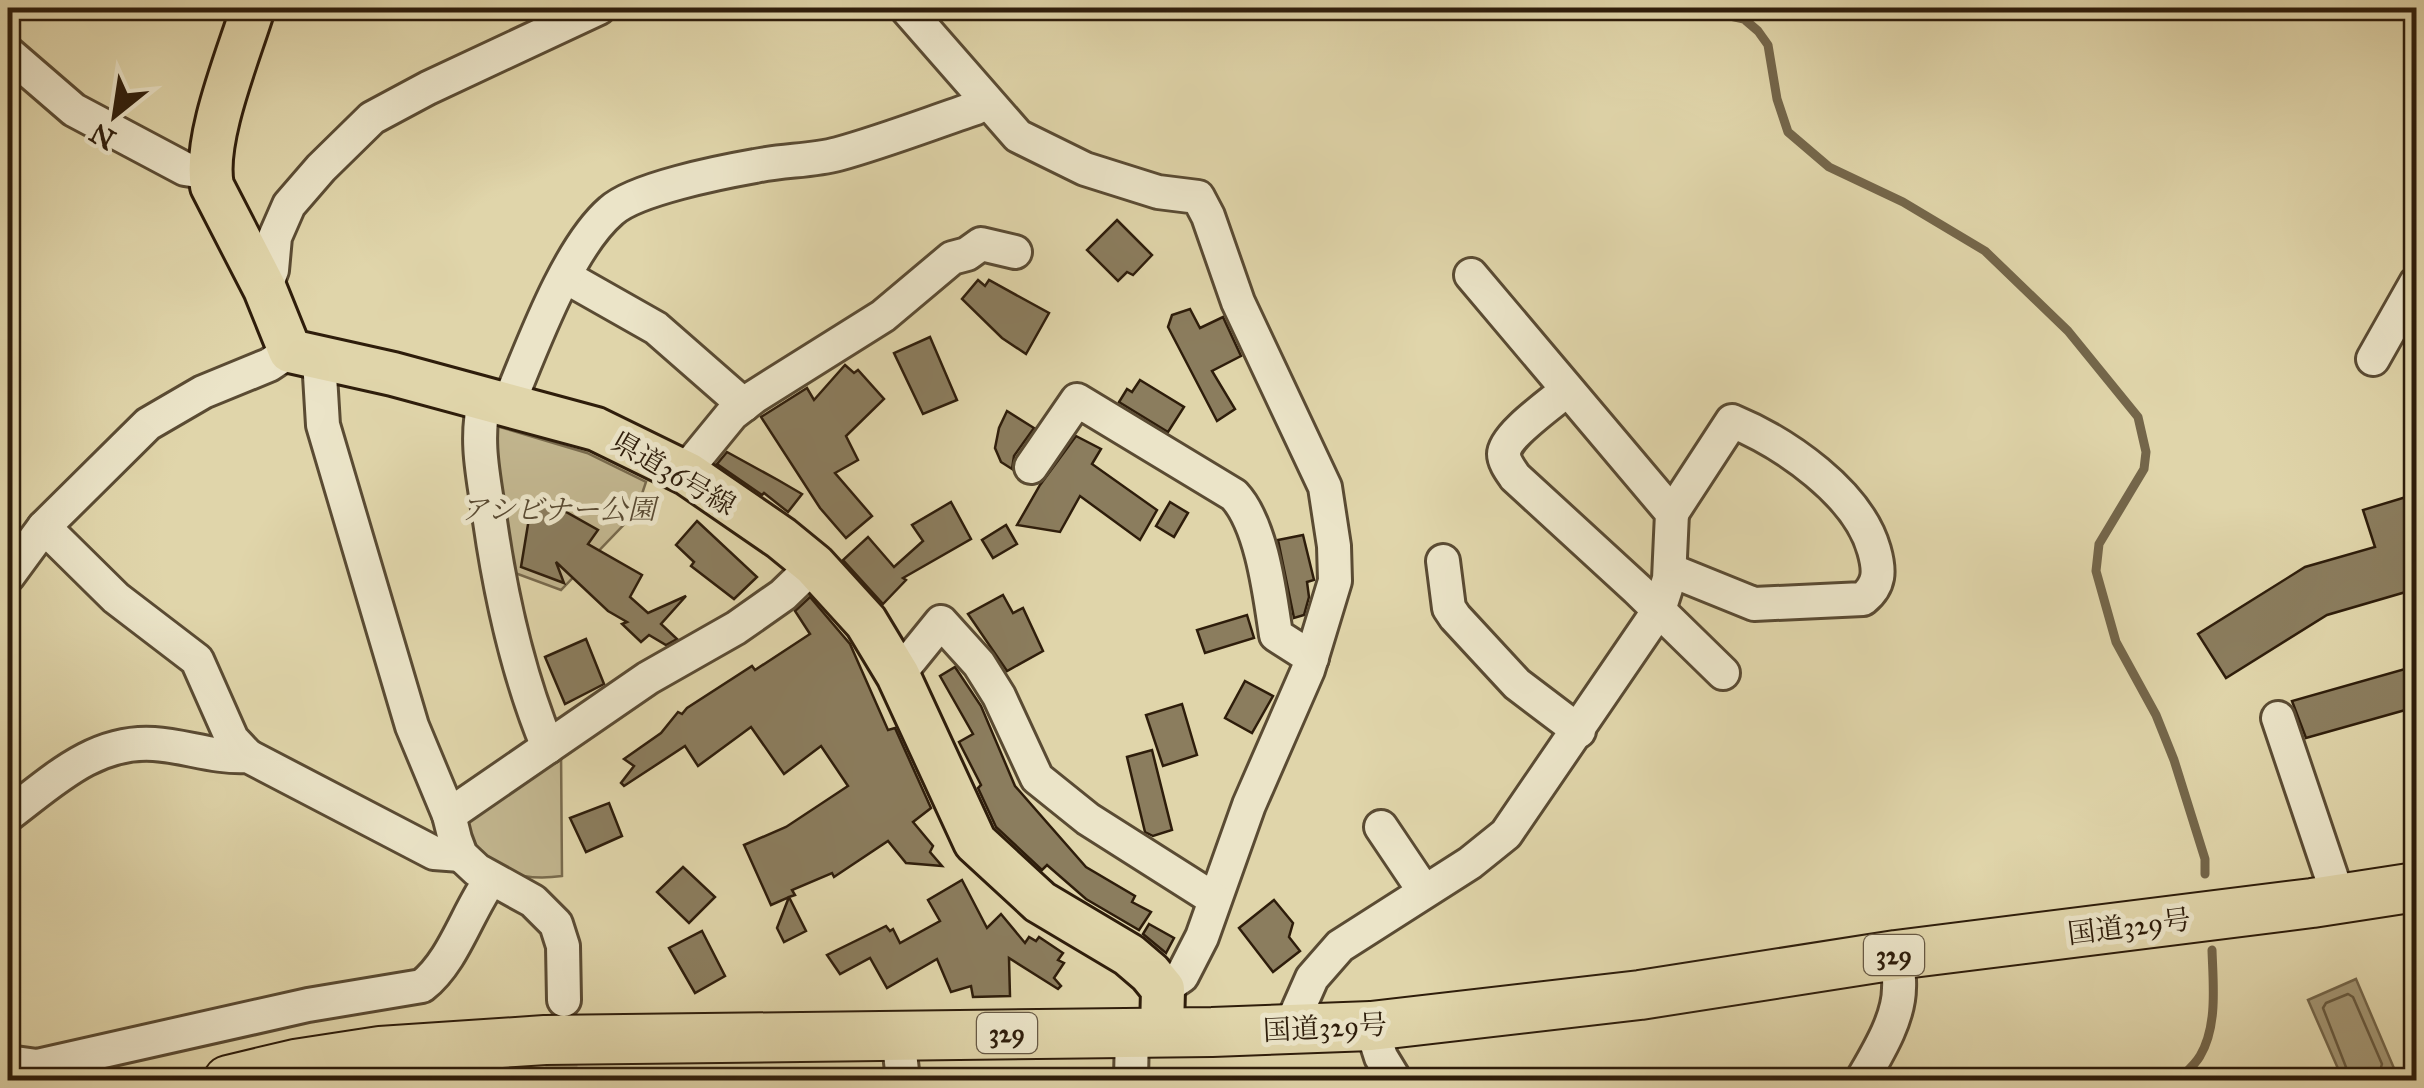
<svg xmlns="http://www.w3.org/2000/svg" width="2424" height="1088" font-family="'IM FELL Great Primer','Noto Serif JP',serif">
<rect width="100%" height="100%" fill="#e0d5aa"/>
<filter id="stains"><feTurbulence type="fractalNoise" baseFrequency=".002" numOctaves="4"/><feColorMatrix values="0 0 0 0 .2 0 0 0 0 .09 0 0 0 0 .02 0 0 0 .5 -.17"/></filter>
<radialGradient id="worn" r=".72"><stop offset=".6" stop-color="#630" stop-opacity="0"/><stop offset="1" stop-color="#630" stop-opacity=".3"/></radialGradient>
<g fill="#c2b68f" stroke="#786a4d" stroke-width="2.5">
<polygon points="493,425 587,453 646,482 636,512 561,590 507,570"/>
<path d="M561 748 562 876C511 883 486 866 461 823Z"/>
</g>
<polygon fill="#a39674" stroke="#74664a" stroke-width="2.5" points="2356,979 2396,1073 2377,1080 2343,1080 2308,1000"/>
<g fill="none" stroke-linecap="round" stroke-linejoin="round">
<polyline stroke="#685a40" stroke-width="2.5" points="2351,1080 2323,1008 2326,1003 2348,994 2353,997 2382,1064 2377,1080"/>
<g stroke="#74664a" stroke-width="9">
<polyline points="1693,8 1744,19 1758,31 1768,45 1777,99 1788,132 1829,167 1903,202 1985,251 2068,331 2138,417 2146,452 2144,469 2099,544 2096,571 2116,642 2156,715 2174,760 2205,859 2205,874"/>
<path d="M2178 1080C2185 1073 2195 1065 2200 1056 2218 1026 2213 983 2212 950"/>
</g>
</g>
<g fill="#8b7d5e" stroke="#2e1d0b" stroke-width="2.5">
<polygon points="1117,220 1152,255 1133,275 1127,272 1118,281 1087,250"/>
<polygon points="978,280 985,286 989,280 1049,313 1026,354 1002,338 962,299"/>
<polygon points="1190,309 1200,328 1223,317 1241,356 1212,371 1235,409 1217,421 1168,327 1172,315"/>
<polygon points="930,337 957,400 923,414 894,353"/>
<polygon points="845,365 854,373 858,370 884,399 846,436 858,460 835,473 872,516 846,538 820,508 761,417 807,388 814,400"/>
<polygon points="1140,380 1184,407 1168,432 1119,402 1127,389 1132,392"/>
<polygon points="1007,411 1034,428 1014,456 1012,469 1001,462 995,448 999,428"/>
<polygon points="1076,436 1101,449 1092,464 1157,510 1140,540 1080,496 1060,532 1017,525 1040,485"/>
<polygon points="727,452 778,480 802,494 788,512 764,493 762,495 717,464"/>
<polygon points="2416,494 2416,589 2327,615 2226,678 2198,634 2305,567 2375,547 2363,510"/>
<polygon points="532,500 566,512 598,530 588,544 642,575 630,597 648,613 686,596 661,624 677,639 666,645 649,635 641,642 622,624 627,622 608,611 556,562 564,583 521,567"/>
<polygon points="951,502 971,539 903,578 906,580 883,604 843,560 868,537 894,567 923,541 912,525"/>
<polygon points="1170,502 1188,513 1174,537 1156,526"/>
<polygon points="697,521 757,577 734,599 691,566 694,562 676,545"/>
<polygon points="1006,525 1017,544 993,558 982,540"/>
<polygon points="1303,535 1314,580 1307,582 1309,597 1304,615 1294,618 1278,540"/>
<polygon points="1003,595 1013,613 1023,608 1043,651 1007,671 968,614"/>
<polygon points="810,597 850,644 888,730 895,728 931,808 913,822 933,846 930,852 942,866 906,863 888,841 834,877 832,873 792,890 795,895 789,897 806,931 784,942 777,928 789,897 771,905 744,845 786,827 848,786 821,746 784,774 751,727 698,766 685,746 624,786 621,783 634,766 624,759 661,733 678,712 682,714 687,708 752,666 755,670 810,634 795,611"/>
<polygon points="1247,615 1254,638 1205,653 1197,630"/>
<polygon points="586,639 604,684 565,704 545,657"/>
<polygon points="955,667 981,706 1015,786 1086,867 1135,896 1132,902 1151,912 1139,930 1086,899 1047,865 1042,870 996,827 978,788 981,785 959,742 973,734 940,676"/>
<polygon points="2412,667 2416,681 2416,707 2306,738 2292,701"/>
<polygon points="1245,681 1273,696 1252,733 1225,718"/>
<polygon points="1182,704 1197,755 1163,766 1146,715"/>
<polygon points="1152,750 1172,830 1153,836 1145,832 1127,757"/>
<polygon points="609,803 622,836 586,852 570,818"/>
<polygon points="683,867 715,897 689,923 657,892"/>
<polygon points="962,880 987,928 1001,914 1025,943 1029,937 1036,941 1039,937 1063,953 1058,960 1064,963 1054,978 1061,986 1058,989 1009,958 1010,996 973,997 971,986 951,992 937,959 887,988 870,958 840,974 827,955 886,926 890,931 893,929 900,943 940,921 928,900"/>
<polygon points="1274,900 1293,923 1289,937 1300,951 1273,972 1239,928"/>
<polygon points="1149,924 1174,938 1166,953 1143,934"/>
<polygon points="702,931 725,976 695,993 669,948"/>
</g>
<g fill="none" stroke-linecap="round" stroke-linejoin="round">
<polyline stroke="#bcb08a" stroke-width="32" stroke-dasharray="32 16" stroke-linecap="butt" points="561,1080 563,1020"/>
<g stroke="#5a4b33" stroke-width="38">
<g id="minor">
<polyline points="906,8 1018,136 1085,169 1158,192 1198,197 1208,216 1238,302 1325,487 1334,546 1335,581 1308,670 1249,805 1202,937 1182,976 1163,989"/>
<polyline points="8,53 74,110 185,169 210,173"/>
<polyline points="566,277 656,328 744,405"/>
<polyline points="265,289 272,270 275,237 289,205 321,168 372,118 428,88 599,8"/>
<polyline points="319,359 323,425 412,726 449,815 455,839 461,855 477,870 533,901 556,924 563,946 564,1000"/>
<polyline points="2373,359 2416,283"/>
<path d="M1567 390C1552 403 1504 436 1504 454 1504 462 1511 471 1515 477L1637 589 1723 673"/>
<path d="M485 398C474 440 484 479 490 521 501 598 518 675 548 747"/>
<path d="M508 405C531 350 567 249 611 211 635 189 721 172 755 166 783 160 812 161 838 154 885 141 931 123 976 108L984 101"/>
<path d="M1031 467 1077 400 1234 495C1262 525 1270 595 1276 635L1312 658"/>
<polyline points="688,474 691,464 732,414 754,397 883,316 952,258 967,254 981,244 1015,252"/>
<polyline points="44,527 116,598 197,660 232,739 248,756"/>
<polyline points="1443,561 1449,608 1455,617 1517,684 1579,731"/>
<path d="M1670 570 1754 604 1863 599C1880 585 1880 571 1874 550 1858 493 1785 443 1732 421L1672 513"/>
<polyline points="8,576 44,527 148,424 203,392 269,365 290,351"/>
<polyline points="898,675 941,622 979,664 999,696 1037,778 1088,819 1214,899"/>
<polyline points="2278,718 2339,899"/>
<path d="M8 815C52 782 94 740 154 744 186 746 214 758 248 756L434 853 461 855"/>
<polyline points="449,815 648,678 736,628 783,595 814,565"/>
<polyline points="1381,827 1424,891"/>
<polyline points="1371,1026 1381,1057 1395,1080"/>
<polyline points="1289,1030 1312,978 1340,946 1470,863 1506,834 1659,610 1669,579 1672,513 1471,275"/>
<polyline points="898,1035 903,1080"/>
<path d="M8 1062 37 1066 308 1005 422 986C454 961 467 912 491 879"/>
<polyline points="1131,1080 1132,1031"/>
<path d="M1862 1080C1877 1054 1899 1019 1899 988 1900 977 1897 966 1896 955"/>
</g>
</g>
<g stroke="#2e1d0b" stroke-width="48">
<path id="major" d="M253 8C239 54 203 139 212 186L265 289 290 351 393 374 596 429 688 474 781 538 814 565 866 622 898 675 975 842 1040 902 1129 955 1150 973 1163 989 1162 1031"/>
</g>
<g stroke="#2e1d0b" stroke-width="52">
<polyline id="highway" points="228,1080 295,1064 380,1051 545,1040 1212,1032 1371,1026 1640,995 1896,955 2312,903 2416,887"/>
</g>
<use href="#minor" stroke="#ebe4c8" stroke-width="32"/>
<use href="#major" stroke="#e0d5aa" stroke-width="42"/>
<use href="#highway" stroke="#e0d5aa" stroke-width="48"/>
</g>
<g text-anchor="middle" stroke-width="10" stroke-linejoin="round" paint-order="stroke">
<g fill="#ebe4c8" stroke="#675944" stroke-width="2.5">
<rect x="1864" y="935" width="60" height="40" rx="8"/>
<rect x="977" y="1013" width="60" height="40" rx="8"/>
</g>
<g font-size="25" font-weight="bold" fill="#2e1d0b">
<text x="1894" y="964">329</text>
<text x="1007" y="1042">329</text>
</g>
<g font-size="28" fill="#2e1d0b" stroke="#ebe4c8">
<text transform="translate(674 473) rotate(30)" y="10">県道36号線</text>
<text transform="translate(2129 926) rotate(-7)" y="10">国道329号</text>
<text transform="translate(1325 1027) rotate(-3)" y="10">国道329号</text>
</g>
<g font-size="28" font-style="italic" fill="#5a4b33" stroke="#ebe4c8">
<text x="558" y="519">アシビナー公園</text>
</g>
</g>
<rect width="2424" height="1088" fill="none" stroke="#e0d5aa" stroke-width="40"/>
<rect x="10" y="10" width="2404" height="1068" fill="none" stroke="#2e1d0b" stroke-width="5"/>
<rect x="20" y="20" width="2384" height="1048" fill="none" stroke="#2e1d0b" stroke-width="2.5"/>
<g transform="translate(115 115) rotate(210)" stroke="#ebe4c8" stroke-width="8" paint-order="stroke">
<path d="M0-8L18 38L0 25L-18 38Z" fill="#2e1d0b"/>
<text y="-15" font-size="28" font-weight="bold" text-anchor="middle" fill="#2e1d0b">N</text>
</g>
<rect width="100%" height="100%" filter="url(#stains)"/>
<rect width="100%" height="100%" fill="url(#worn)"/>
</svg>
